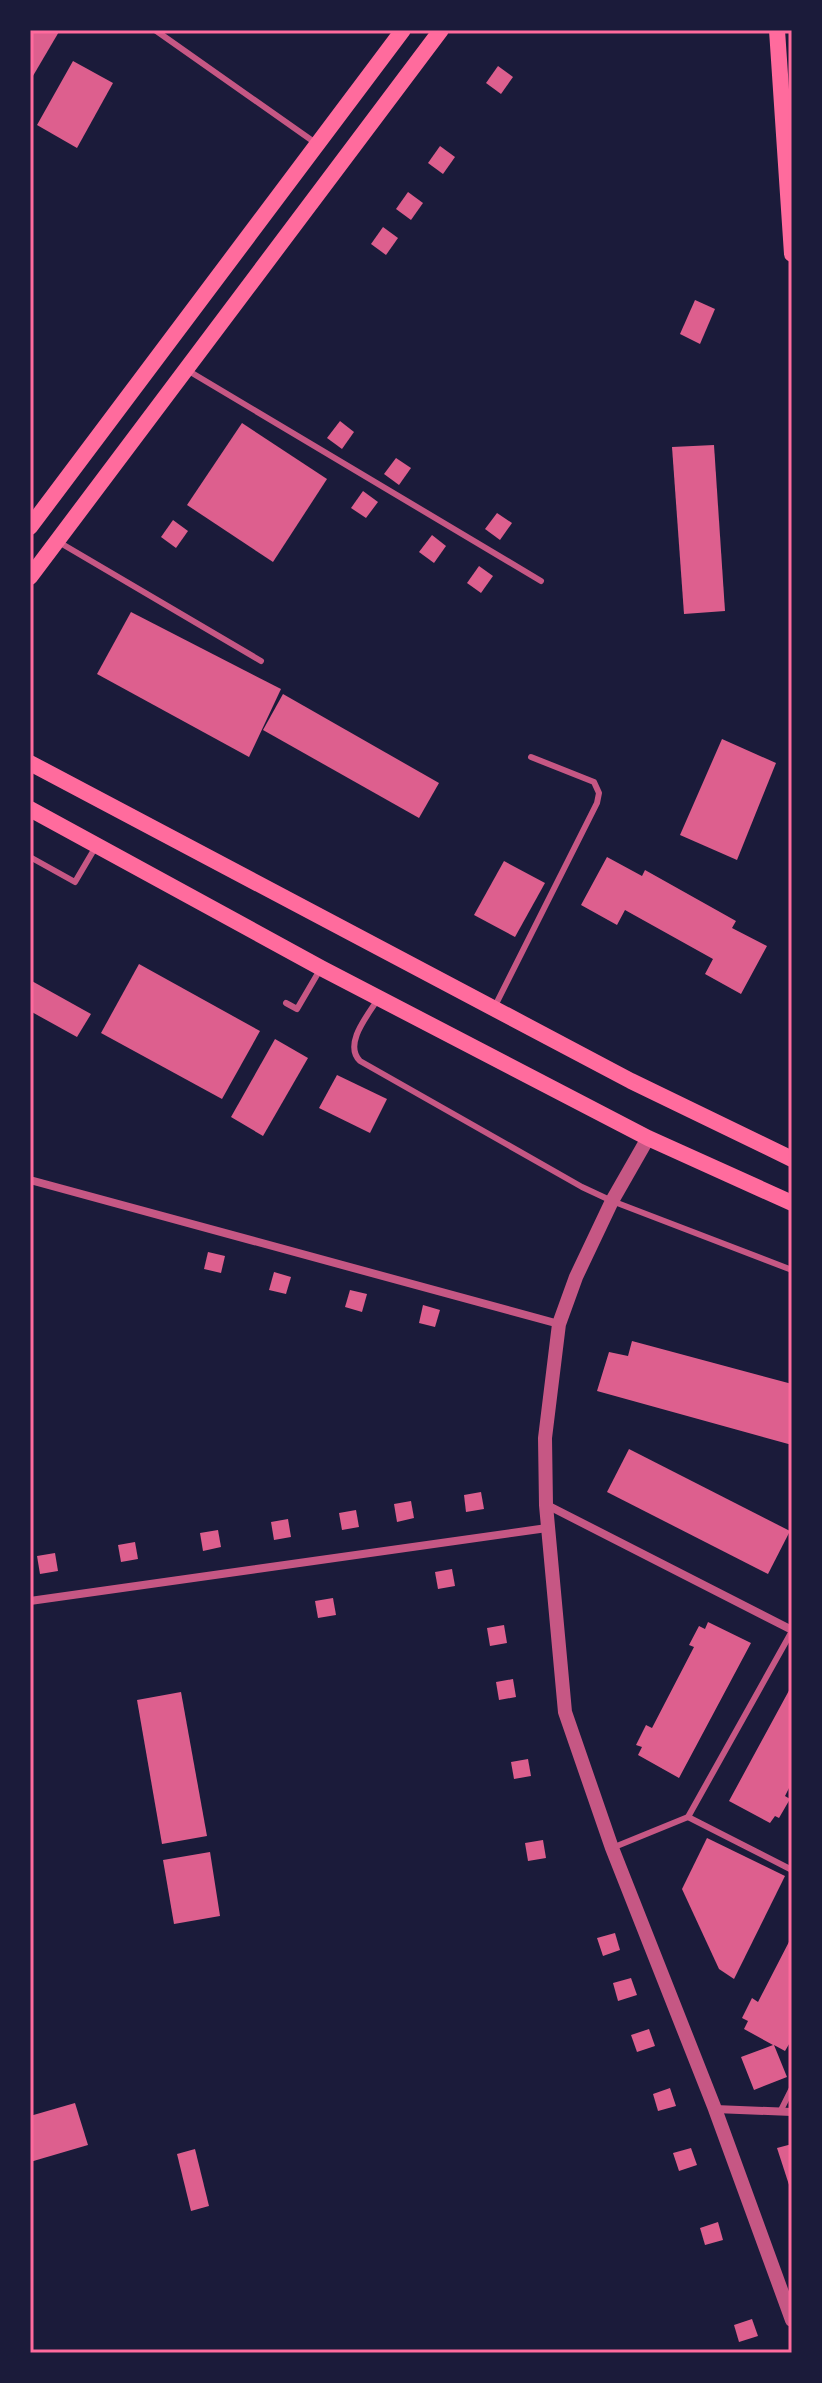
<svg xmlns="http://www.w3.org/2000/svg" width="822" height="2383" font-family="'Golos Text',sans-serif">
<rect width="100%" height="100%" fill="#1b1b3a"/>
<g fill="#dd5f8e">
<polygon points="30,30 60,30 30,81"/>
<polygon points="73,61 113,83 77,148 37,125"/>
<polygon points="498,66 513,77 501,94 486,83"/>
<polygon points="440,146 455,157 443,174 428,163"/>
<polygon points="408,192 423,203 411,220 396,209"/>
<polygon points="383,227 398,238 386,255 371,244"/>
<polygon points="695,300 715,309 700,344 680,334"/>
<polygon points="340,421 354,432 342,449 327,438"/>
<polygon points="242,423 327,479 273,562 187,505"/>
<polygon points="714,445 725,611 684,614 672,447"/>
<polygon points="396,458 411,468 399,485 384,474"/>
<polygon points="363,491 378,502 366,518 351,508"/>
<polygon points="497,513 512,523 500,540 485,529"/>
<polygon points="173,520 188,531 176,548 161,537"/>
<polygon points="432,535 446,546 434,563 419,552"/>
<polygon points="479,566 493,576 481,593 467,583"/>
<polygon points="131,612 281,689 249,757 97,674"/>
<polygon points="283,694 439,783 419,818 263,730"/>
<polygon points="722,739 776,763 737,860 680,835"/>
<polygon points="607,857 642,876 645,870 736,921 732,928 767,946 741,994 705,974 713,959 625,910 617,925 581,905"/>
<polygon points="504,861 545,883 515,937 474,915"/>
<polygon points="139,964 260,1031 222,1099 101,1033"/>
<polygon points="30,980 91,1014 77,1037 30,1011"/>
<polygon points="275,1039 308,1058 263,1136 231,1117"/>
<polygon points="337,1075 387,1099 370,1133 319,1108"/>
<polygon points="208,1252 225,1256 221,1273 204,1269"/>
<polygon points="274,1272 291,1277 286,1294 269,1290"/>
<polygon points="350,1290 367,1294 362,1312 345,1307"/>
<polygon points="423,1305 440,1310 435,1327 419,1323"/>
<polygon points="632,1341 792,1384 792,1445 597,1391 609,1352 628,1356"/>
<polygon points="629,1449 790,1531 768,1574 607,1492"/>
<polygon points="481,1492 484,1509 466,1512 464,1495"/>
<polygon points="411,1501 414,1518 397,1522 394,1504"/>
<polygon points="356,1510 359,1527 342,1530 339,1513"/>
<polygon points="288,1519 291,1537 274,1540 271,1522"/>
<polygon points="218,1530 221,1547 203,1551 200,1533"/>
<polygon points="135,1542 138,1559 121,1562 118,1545"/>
<polygon points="55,1553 58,1571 40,1574 37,1556"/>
<polygon points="452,1569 455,1586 438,1589 435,1572"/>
<polygon points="333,1598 336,1615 318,1618 315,1601"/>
<polygon points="708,1622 751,1643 679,1778 638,1755 642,1747 636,1745 646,1725 652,1728 694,1647 689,1645 699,1626 705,1629"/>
<polygon points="504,1625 507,1643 490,1646 487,1628"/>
<polygon points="513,1679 516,1697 499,1700 496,1682"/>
<polygon points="792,1685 792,1782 785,1796 790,1799 779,1818 775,1816 770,1823 729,1801"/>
<polygon points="181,1692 207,1836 162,1844 137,1700"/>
<polygon points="528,1759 531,1776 514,1779 511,1762"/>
<polygon points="707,1838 785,1876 734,1979 719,1969 682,1889"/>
<polygon points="543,1840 546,1858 528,1861 525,1843"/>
<polygon points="210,1852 220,1916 174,1924 163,1860"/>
<polygon points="615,1933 620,1950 603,1956 597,1938"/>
<polygon points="792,1936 792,2039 785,2051 774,2045 787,2077 754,2090 741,2057 773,2045 744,2029 748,2021 742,2018 752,1998 758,2002"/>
<polygon points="631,1978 637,1995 618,2001 613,1983"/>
<polygon points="649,2029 655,2046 637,2052 631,2035"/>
<polygon points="670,2088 676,2106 658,2111 653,2094"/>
<polygon points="75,2103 88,2145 30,2162 30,2116"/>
<polygon points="792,2144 792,2191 791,2191 777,2148"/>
<polygon points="691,2148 697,2165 679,2171 673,2153"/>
<polygon points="195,2149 209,2206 191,2211 177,2154"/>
<polygon points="718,2222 723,2240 705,2245 700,2228"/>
<polygon points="752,2319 758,2336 739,2342 734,2325"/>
</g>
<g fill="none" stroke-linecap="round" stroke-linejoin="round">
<g stroke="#c65784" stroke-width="6">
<polyline points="155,30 317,144"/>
<polyline points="187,370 541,581"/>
<polyline points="57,541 261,661"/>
<polyline points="30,857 75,882 95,848"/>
<path d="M378 999C368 1015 343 1044 360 1061L582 1187 612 1201 792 1270"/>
<polyline points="286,1003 297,1009 321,968"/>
<polyline points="495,1006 597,803 599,793 594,782 531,757"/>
<polyline points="688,1817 792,1631"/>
<polyline points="612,1848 688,1817 792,1870"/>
<polyline points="781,2110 792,2088"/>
</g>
<g stroke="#c65784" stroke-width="8">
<polyline points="30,1180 559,1324"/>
<polyline points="547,1505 792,1630"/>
<polyline points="30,1601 547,1528"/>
<polyline points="715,2109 792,2112"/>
</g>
<polyline stroke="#c65784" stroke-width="14" points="648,1138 612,1201 576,1277 559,1324 545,1438 546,1505 565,1712 612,1848 715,2109 792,2320"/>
<g stroke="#ff6b9d" stroke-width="16">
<polyline points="777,30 792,254"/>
<polyline points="30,527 403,30"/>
<polyline points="30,577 441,30"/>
<polyline points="30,763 631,1081 792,1159"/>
<polyline points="30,809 321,968 648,1138 792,1203"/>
</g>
</g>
<rect width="822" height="2383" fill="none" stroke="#1b1b3a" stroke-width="64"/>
<rect x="32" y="32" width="758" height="2319" fill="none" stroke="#ff6b9d" stroke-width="3"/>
</svg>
